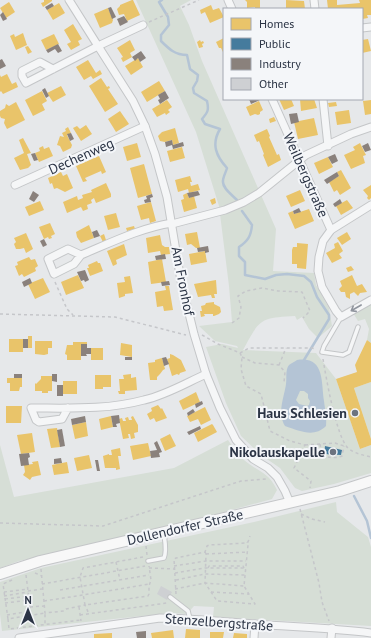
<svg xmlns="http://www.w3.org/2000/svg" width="371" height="638" font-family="'PT Sans',sans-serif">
<rect width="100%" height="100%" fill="#e6e8ea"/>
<g fill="#d6ded6">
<path d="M136 0H191L180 6 189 25 202 61 276 229 273 271 314 273 316 285 329 308 332 326 318 338 309 329 302 317 297 320 295 316C259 318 260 319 243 350L316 353 336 379 360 449 371 445V473L334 484 302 491 295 488 280 468 261 455 241 436 226 403 206 347 222 344 238 348 237 346 215 341 199 326 232 322 229 286 219 206 196 132Z"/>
<polygon points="371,305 371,343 367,340 369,329 365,319 358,321 353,313"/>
<polygon points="371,382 371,439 354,388"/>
<path d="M228 440C233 447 238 455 244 460 258 472 268 471 277 490L272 499 195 520 19 561 0 568V445L14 497 174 468Z"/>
<polygon points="336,502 337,512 368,537 371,547 371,626 213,617 214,607 194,606 187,614 170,613 2,631 0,614 0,582 41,568 254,522"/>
</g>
<path fill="#b4c4d5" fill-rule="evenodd" d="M297 360C325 356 321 382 324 401 325 410 327 416 326 426 314 438 300 431 285 426 277 412 284 398 286 384 287 378 285 370 289 365 291 363 295 362 297 360ZM300 391H304L308 394V398L310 401 309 405 307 406 299 404 296 400Z"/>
<g fill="#e9c46a">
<polygon points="44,0 52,0 52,1 43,7 41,3 44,2"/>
<polygon points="132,0 133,0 140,15 127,21 124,14 119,15 117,9 120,6 120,5"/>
<polygon points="245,0 260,0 260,9 255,9 255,7 247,8 247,2"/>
<polygon points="286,0 304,1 305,9 286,9"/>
<polygon points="327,0 337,0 337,5 360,3 359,0 371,0 371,15 367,15 368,18 362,19 362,9 328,9"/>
<polygon points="9,2 15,12 6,18 0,8"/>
<polygon points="59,3 65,13 53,20 47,10"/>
<polygon points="211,5 213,10 219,8 224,17 210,23 205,12 201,14 200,10"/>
<polygon points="108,8 113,20 112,23 100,28 94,14"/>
<polygon points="73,24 82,39 78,41 80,45 71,50 67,44 71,42 64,30"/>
<polygon points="23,33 27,45 16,50 10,36 14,34 15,37"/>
<polygon points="54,34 59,44 46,50 41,40"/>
<polygon points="224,38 224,54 221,48 219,48 216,42"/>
<polygon points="368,39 371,51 362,53 362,40"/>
<polygon points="130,40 135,50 130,53 132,57 123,62 121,58 123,57 117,48"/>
<polygon points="200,40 201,42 203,41 204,43 202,44 203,47 199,48 197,42"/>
<polygon points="28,46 32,52 28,54 25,47"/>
<polygon points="138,58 143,67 131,75 125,66"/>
<polygon points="88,60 96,73 100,70 102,74 93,79 91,76 84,80 76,67"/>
<polygon points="7,74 12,84 16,82 18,87 3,94 1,91 0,92 0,75 1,77"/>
<polygon points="101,78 107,87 109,86 110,88 108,89 118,104 105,112 89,86"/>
<polygon points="159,81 165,91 147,102 141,92"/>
<polygon points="61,86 66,95 53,102 47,93"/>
<polygon points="42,91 47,101 42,104 45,110 33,116 25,100"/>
<polygon points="279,99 291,99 294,106 284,110"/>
<polygon points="300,99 314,99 317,108 301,111"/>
<polygon points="167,100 172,107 168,110 170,112 166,115 165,113 157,117 152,109"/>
<polygon points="371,100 371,114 365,115 363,101"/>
<polygon points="259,101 263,110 260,112 260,114 258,115 255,114 250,116 246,107"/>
<polygon points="16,102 25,120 7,129 4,123 5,119 1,118 0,116 0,111 5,108 6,104 9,106"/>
<polygon points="336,102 337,106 329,107 328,103"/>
<polygon points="349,110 351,123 337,125 335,112"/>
<polygon points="120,111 129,124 116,132 108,119"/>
<polygon points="274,117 276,121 270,123 269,119"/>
<polygon points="314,118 318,135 298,139 294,122"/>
<polygon points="86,125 92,134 81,141 73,128 77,126 80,129"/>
<polygon points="68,127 71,133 67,135 72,145 71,148 63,152 60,146 57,145 60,136 64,137 62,133 66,131 65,129"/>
<polygon points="175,128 179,143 173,145 172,140 165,142 160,141 158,136 162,132"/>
<polygon points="267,129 270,136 269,137 277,155 279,154 281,160 268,167 263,155 264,154 259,141 257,142 254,135"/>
<polygon points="23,138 31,153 27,154 31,165 28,168 20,170 14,158 24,153 19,140"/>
<polygon points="137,143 141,157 127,161 123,147"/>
<polygon points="360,143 366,155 363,156 365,163 351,169 344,155 355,150 353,147"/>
<polygon points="43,146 44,149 49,147 53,156 39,162 35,153 40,151 39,148"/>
<polygon points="182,147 185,158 170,162 167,151"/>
<polygon points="99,156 106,172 102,174 101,171 85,178 87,181 83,182 76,166"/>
<polygon points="328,157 333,167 319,174 314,163"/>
<polygon points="144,164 152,194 138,198 130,168"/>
<polygon points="341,170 351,188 340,195 337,190 334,192 329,182 339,176 337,172"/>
<polygon points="61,172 63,176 67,174 73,188 65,192 57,188 54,189 52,183 50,184 48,178"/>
<polygon points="190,176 192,182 190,182 191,186 198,184 200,190 189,193 188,189 178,192 175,180"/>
<polygon points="106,183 111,194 111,197 96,203 94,198 91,200 92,203 87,205 88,209 83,211 81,207 67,213 63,202 77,196 78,200 83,198 82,195 92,192 91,190"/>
<polygon points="371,185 371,198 369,200 367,198 368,196 363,190"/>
<polygon points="300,190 305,201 291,207 286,196"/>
<polygon points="187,193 189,198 194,196 197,208 184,212 181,200 184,199 183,195"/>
<polygon points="215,198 216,203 212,205 210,200"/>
<polygon points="347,200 353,208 341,215 336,206"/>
<polygon points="40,201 44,210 29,216 25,207"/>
<polygon points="151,202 156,221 150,223 149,218 141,220 137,206"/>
<polygon points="309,209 314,221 295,229 288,213 293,211 294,214"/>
<polygon points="116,213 120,227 108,230 104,216"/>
<polygon points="50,223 55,234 51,236 52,238 49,239 48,237 44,239 39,227"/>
<polygon points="89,225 94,238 81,243 77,237 76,232"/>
<polygon points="134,226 135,229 127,231 126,228"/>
<polygon points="197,232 200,248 196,248 191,244 187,245 185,234"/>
<polygon points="347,232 351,239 342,245 337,238"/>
<polygon points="26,233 33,249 26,253 24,248 20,249 16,249 14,244 16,242 14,238"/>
<polygon points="104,234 106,240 103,242 100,236"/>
<polygon points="160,235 162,245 165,247 169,247 170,254 161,255 160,251 148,253 146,238"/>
<polygon points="338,242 343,251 339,254 342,258 332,263 326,253 335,248 334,244"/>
<polygon points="297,243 308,244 306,269 297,268 297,264 292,264 292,250 293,247 297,247"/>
<polygon points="124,244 127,255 116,260 117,264 113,266 107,251"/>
<polygon points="205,251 207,262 191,265 189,254"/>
<polygon points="29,257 31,260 35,259 38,266 35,268 36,271 24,277 22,274 19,276 15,266 18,265 17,262"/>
<polygon points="162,259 166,282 151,284 148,262"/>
<polygon points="97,261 98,263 100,263 103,271 90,276 87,268 89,268 88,265"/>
<polygon points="351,266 354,270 348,272 346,268"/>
<polygon points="78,275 84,288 66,295 61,282"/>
<polygon points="352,275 357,286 362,284 367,292 360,293 358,296 354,292 350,294 350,299 346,297 345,292 341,292 339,289 342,286 340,281"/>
<polygon points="130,276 133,293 125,294 125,296 119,298 117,283 125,282 124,277"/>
<polygon points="43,278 50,292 35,299 28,284"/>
<polygon points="216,280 217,294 214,294 215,298 212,298 211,295 198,297 194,284"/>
<polygon points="165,286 169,286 173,310 164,311 163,306 157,307 155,292 166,290"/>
<polygon points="214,302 214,304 220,307 221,312 219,314 214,316 213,316 213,314 204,314 205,316 201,317 200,311 202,311 201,306 205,305 206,303"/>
<rect x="28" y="336" width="4" height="12"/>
<rect x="9" y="339" width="14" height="13"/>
<polygon points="367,340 371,343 371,382 354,388 371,439 371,445 360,449 336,379 357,372 355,365"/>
<polygon points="35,341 52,341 52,348 48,348 48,354 44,355 35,354"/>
<polygon points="73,342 87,342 87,344 81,344 81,360 67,360 67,355 65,354 67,345 73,345"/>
<polygon points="121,343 132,345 132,357 120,355"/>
<rect x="91" y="348" width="12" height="12"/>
<polygon points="170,354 173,355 181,360 186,371 180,373 179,375 177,374 172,376 167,359 170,358"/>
<polygon points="162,358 165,369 163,370 160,374 157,377 157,380 150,380 148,363 155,362 155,360"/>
<polygon points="131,374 131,378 136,377 137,390 125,391 125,394 119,394 118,391 120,391 119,379 124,379 123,375"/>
<polygon points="95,375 111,375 111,387 103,387 103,389 95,389"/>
<polygon points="41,376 52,376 52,391 48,391 48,393 42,393 42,391 35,391 35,383 36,384 41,379"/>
<polygon points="7,378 22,378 22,387 20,387 19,391 10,391 10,383 7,383"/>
<rect x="63" y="381" width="14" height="13"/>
<polygon points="196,392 200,402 183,410 179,401"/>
<polygon points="158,405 161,409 162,408 167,418 156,422 154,418 150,420 147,414 152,411 151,408"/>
<polygon points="6,406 22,406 21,423 6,423"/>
<polygon points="205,407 211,420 201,425 198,419 190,422 187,416"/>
<polygon points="111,416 113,427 101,430 99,419"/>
<polygon points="133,416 138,425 138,432 134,433 135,438 131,439 130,434 128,434 129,438 123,439 119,419 122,418 123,421 126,421 125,418 128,417 129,420 132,420 131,417"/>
<polygon points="86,422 88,436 75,439 72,425"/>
<polygon points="212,424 213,425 217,432 198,442 194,433"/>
<polygon points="57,428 60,447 51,448 47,429"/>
<polygon points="32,433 35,452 21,454 17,435"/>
<polygon points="170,434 176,446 165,451 160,439"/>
<polygon points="148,443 151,456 133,460 130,446"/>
<polygon points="120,448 121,456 118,456 120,469 116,470 116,468 105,468 103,456 109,454 109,455 112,455 111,450"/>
<polygon points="89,455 92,468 77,471 74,458"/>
<polygon points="38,461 41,475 32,477 30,480 23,475 25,472 24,465 33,464 32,462"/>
<polygon points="67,462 69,473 54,475 52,465"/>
<polygon points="186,629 200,630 200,638 185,638"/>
<polygon points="173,630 174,638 152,638 151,633"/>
<polygon points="210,632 224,632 223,638 210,638"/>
<polygon points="112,633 112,638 94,638 94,634"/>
<polygon points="234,633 247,634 247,638 233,638"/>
</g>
<polygon fill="#457b9d" points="325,446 342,450 341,455 324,454"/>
<g fill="#8a817c">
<polygon points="52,3 54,6 47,10 45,7"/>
<polygon points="111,7 116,17 112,19 108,8"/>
<polygon points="3,12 7,19 3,21 0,15"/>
<polygon points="124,16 128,22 120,26 117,19"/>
<polygon points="58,44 62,51 58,53 55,49 48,53 46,50"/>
<polygon points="141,51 146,58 140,62 138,58 135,61 132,57"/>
<polygon points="2,59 6,66 0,69 0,60"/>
<polygon points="45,88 49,96 46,98 42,90"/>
<polygon points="165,91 169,98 160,104 158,100 160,99 158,95"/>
<polygon points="249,99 262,99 251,104"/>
<polygon points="297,113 299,122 291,124 289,114"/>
<polygon points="71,133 74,139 70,141 67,134"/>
<polygon points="172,140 173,145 183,142 184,146 173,149 172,145 166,147 165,142"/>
<polygon points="368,143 371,150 365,152 362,146"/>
<polygon points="35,153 38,160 34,161 31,154"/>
<polygon points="335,154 338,161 332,164 328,157"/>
<polygon points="337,172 339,176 327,184 324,180"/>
<polygon points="33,191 39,195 34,202 29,199"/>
<polygon points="198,191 200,195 189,198 187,193"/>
<polygon points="152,194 153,197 150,198 151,202 145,203 144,200 147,199 146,196"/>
<polygon points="340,199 342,203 335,207 333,204"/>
<polygon points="299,208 301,212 294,214 293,211"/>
<polygon points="97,230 100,236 94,238 92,232"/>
<polygon points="44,239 47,245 43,247 40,241"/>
<polygon points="208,246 209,252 205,253 205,251 198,252 197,248"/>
<polygon points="165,254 166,259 156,260 155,256"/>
<polygon points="85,270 89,280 85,282 84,280 81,281 77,272"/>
<polygon points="30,278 32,283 24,287 22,282"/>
<polygon points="169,281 170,285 162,286 161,282"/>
<rect x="23" y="339" width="5" height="9"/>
<polygon points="81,344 87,344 87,348 91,348 91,354 86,354 87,356 81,356"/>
<rect x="125" y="357" width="7" height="3"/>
<polygon points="166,357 169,364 164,366 162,358"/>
<rect x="14" y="374" width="8" height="4"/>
<polygon points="52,374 57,374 57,382 52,381"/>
<rect x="57" y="385" width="6" height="11"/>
<polygon points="202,401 203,404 196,408 195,404"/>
<polygon points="193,409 195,412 188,416 187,413"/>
<polygon points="119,415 120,423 116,424 117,427 113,427 111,416"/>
<polygon points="85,416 86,422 72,425 71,419"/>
<polygon points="200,426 201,429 189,435 187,432"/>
<polygon points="62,429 65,446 60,447 57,430"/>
<polygon points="157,441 162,452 159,453 160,457 151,458 150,451 157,450 154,443"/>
<polygon points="29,453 30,457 28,458 29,465 21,466 19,454"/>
<polygon points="61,458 62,463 54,464 54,459"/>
<polygon points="95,460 98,460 100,471 97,471"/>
<polygon points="146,631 146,638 137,638 136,632"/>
</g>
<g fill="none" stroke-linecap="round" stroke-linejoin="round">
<g stroke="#b4c4d5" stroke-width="2.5">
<path d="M162 0 159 2 168 17 169 25 161 35V41C169 49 175 55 187 55L190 69 198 75 197 81 193 88 194 93 207 101C209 110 208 112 202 119L205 124 220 129C211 144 216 156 227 168 226 172 223 177 223 181 222 188 232 195 237 200"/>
<path d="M242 211 252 225C251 236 248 241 239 247V256L245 262V275L265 279 276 275 287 274 304 276 311 282 317 297 329 315V319L304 360V361"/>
<polyline points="354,496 367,521 371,538"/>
</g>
</g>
<polygon fill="#ced0d3" points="161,586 172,592 167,600 157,594"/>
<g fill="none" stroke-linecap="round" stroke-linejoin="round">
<g stroke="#c4c6c8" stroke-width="5.5">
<g id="lane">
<polyline points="341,317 324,346 322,352 343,355 349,352 358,327"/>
<path d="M148 561 164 558C167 551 165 542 164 534"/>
<polyline points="170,597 188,611 190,619"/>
</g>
</g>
<g stroke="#c4c6c8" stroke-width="9">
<g id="street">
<polyline points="69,0 98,46 143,25"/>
<polyline points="228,0 232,9"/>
<polyline points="314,0 315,9"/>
<polyline points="362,28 371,27"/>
<polyline points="53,69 40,62 22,71 22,76 26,83 98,46 133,101 145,126 155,154 167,197 181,281 194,334 206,374 220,408 236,440 253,459 268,468 277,477 285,491 290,503"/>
<polyline points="272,99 331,230"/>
<polyline points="323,99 328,146"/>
<polyline points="15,185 145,126"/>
<polyline points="371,205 331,230 323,241 319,257 318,271 322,287 336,311 341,317 371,300"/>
<polyline points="172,224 225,210 244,202 259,193 306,155 351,134 371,127"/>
<path d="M81 255 74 264 54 274 48 259 68 249 81 255C110 243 140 228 172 223"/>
<path d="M68 408 62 419 39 422 36 420 31 408C69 408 107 410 144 400 166 395 186 383 206 374"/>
<path d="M19 638 160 618C192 618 223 622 255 624 294 627 332 628 371 633"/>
<polyline points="254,638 255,624"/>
<polyline points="331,638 332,628"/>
</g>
</g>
<g stroke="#c4c6c8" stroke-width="12">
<polyline id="secondary" points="0,574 40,561 340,491 371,481"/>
</g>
<g stroke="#c5c6ca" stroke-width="1.5" stroke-dasharray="3 3" stroke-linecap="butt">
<polyline points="149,22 199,0"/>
<polyline points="55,282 67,309 73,315"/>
<polyline points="0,314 115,317 186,335"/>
<polyline points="232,323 239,318 241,307 238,296 246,291 262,288 278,291 302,292 310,311 303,318"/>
<polyline points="202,335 218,344 240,353 242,357 241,369 246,386 261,394 270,431 290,441 305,445 294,468 311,481 310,488"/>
<polyline points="240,353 249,348 312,348 316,349"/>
<polyline points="242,357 255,363 279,365 285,372 284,382"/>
<path d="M323 359C326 377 336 436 348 448 355 454 363 455 371 457"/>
<polyline points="279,365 286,348"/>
<path d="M320 444 322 456C329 457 335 459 342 456L344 446"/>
<polyline points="305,445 335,443 347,447"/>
<polyline points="300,509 319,583 322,602 329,621"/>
<polyline points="301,514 312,519 325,522"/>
<polyline points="0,523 103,526 241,481 267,479"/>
<polyline points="146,546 147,555"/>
<polyline points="205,552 206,554 205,583 217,601 255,604 244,586 248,545 247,542"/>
<polyline points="206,554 248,552"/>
<polyline points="143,557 83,568 80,577 85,605 148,596 149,594 149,586 151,580 149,566"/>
<polyline points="116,562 120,580"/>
<polyline points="174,566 206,561 246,561"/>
<polyline points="149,568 175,569"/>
<polyline points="208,568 209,566 243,566 244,568"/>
<polyline points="41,569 45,613 64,611 66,609 85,605 89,614"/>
<polyline points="35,573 42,576"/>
<polyline points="175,573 205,568 246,568"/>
<polyline points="26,575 31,615"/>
<polyline points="12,580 3,584 8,619 45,613 45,624"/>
<polyline points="176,580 205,574 245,575"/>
<polyline points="42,584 145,566"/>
<polyline points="175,589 205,583 244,586"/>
<polyline points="60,590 149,575"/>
<polyline points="28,591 42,589"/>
<polyline points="4,592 28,589"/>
<polyline points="211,592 249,594"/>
<polyline points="176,594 174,559 176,558 205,552 207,546 209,545 246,543 248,542 250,536"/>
<polyline points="4,596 28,592"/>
<polyline points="5,599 29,596"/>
<polyline points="44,601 83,595 149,584"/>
<polyline points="5,603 29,600"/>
<polyline points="30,607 44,606"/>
<polyline points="79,607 81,621"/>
<polyline points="7,615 31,611"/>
<polyline points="80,615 167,603"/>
<polyline points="8,619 9,629 81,620"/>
</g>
<use href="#lane" stroke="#f5f6f7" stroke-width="3.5"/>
<use href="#street" stroke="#f5f6f7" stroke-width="7"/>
<use href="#secondary" stroke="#f8f8f8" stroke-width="10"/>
</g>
<defs><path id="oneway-shaft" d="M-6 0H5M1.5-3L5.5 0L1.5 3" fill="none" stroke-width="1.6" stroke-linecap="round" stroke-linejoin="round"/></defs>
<use stroke="#90959e" href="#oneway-shaft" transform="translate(356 308) rotate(150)"/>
<g fill="#6c737f" stroke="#f4f6f9" stroke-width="1.5">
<circle cx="355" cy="413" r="4"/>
<circle cx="333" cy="452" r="4"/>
</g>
<g text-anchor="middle" stroke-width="4" stroke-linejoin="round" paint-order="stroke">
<g font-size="14" fill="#2b3445" stroke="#f4f6f9">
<text transform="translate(81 156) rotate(-24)" y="5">Dechenweg</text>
<text transform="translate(306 175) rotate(66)" y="5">Weilbergstraße</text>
<text transform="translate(183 281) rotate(79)" y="5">Am Fronhof</text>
<text transform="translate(185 527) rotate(-13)" y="5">Dollendorfer Straße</text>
<text transform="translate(219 622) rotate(4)" y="5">Stenzelbergstraße</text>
</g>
<g font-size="14" font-weight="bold" fill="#2b3445" stroke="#f4f6f9" text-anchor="end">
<text x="347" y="418">Haus Schlesien</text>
<text x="325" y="457">Nikolauskapelle</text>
</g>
</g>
<rect x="223" y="8" width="140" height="92" fill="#f4f6f9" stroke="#a4a8b1"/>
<rect x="231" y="18" width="20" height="12" fill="#e9c46a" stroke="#a4a8b1"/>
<text x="259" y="28" font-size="12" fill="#2b3445">Homes</text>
<rect x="231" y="38" width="20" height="12" fill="#457b9d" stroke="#a4a8b1"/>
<text x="259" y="48" font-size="12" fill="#2b3445">Public</text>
<rect x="231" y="58" width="20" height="12" fill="#8a817c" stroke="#a4a8b1"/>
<text x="259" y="68" font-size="12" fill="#2b3445">Industry</text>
<rect x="231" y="78" width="20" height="12" fill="#ced0d3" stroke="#a4a8b1"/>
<text x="259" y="88" font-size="12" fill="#2b3445">Other</text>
<g transform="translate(28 610)" stroke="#f4f6f9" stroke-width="3" paint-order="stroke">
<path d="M0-3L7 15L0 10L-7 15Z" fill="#2b3445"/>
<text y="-6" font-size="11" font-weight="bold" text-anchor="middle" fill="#2b3445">N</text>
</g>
</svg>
